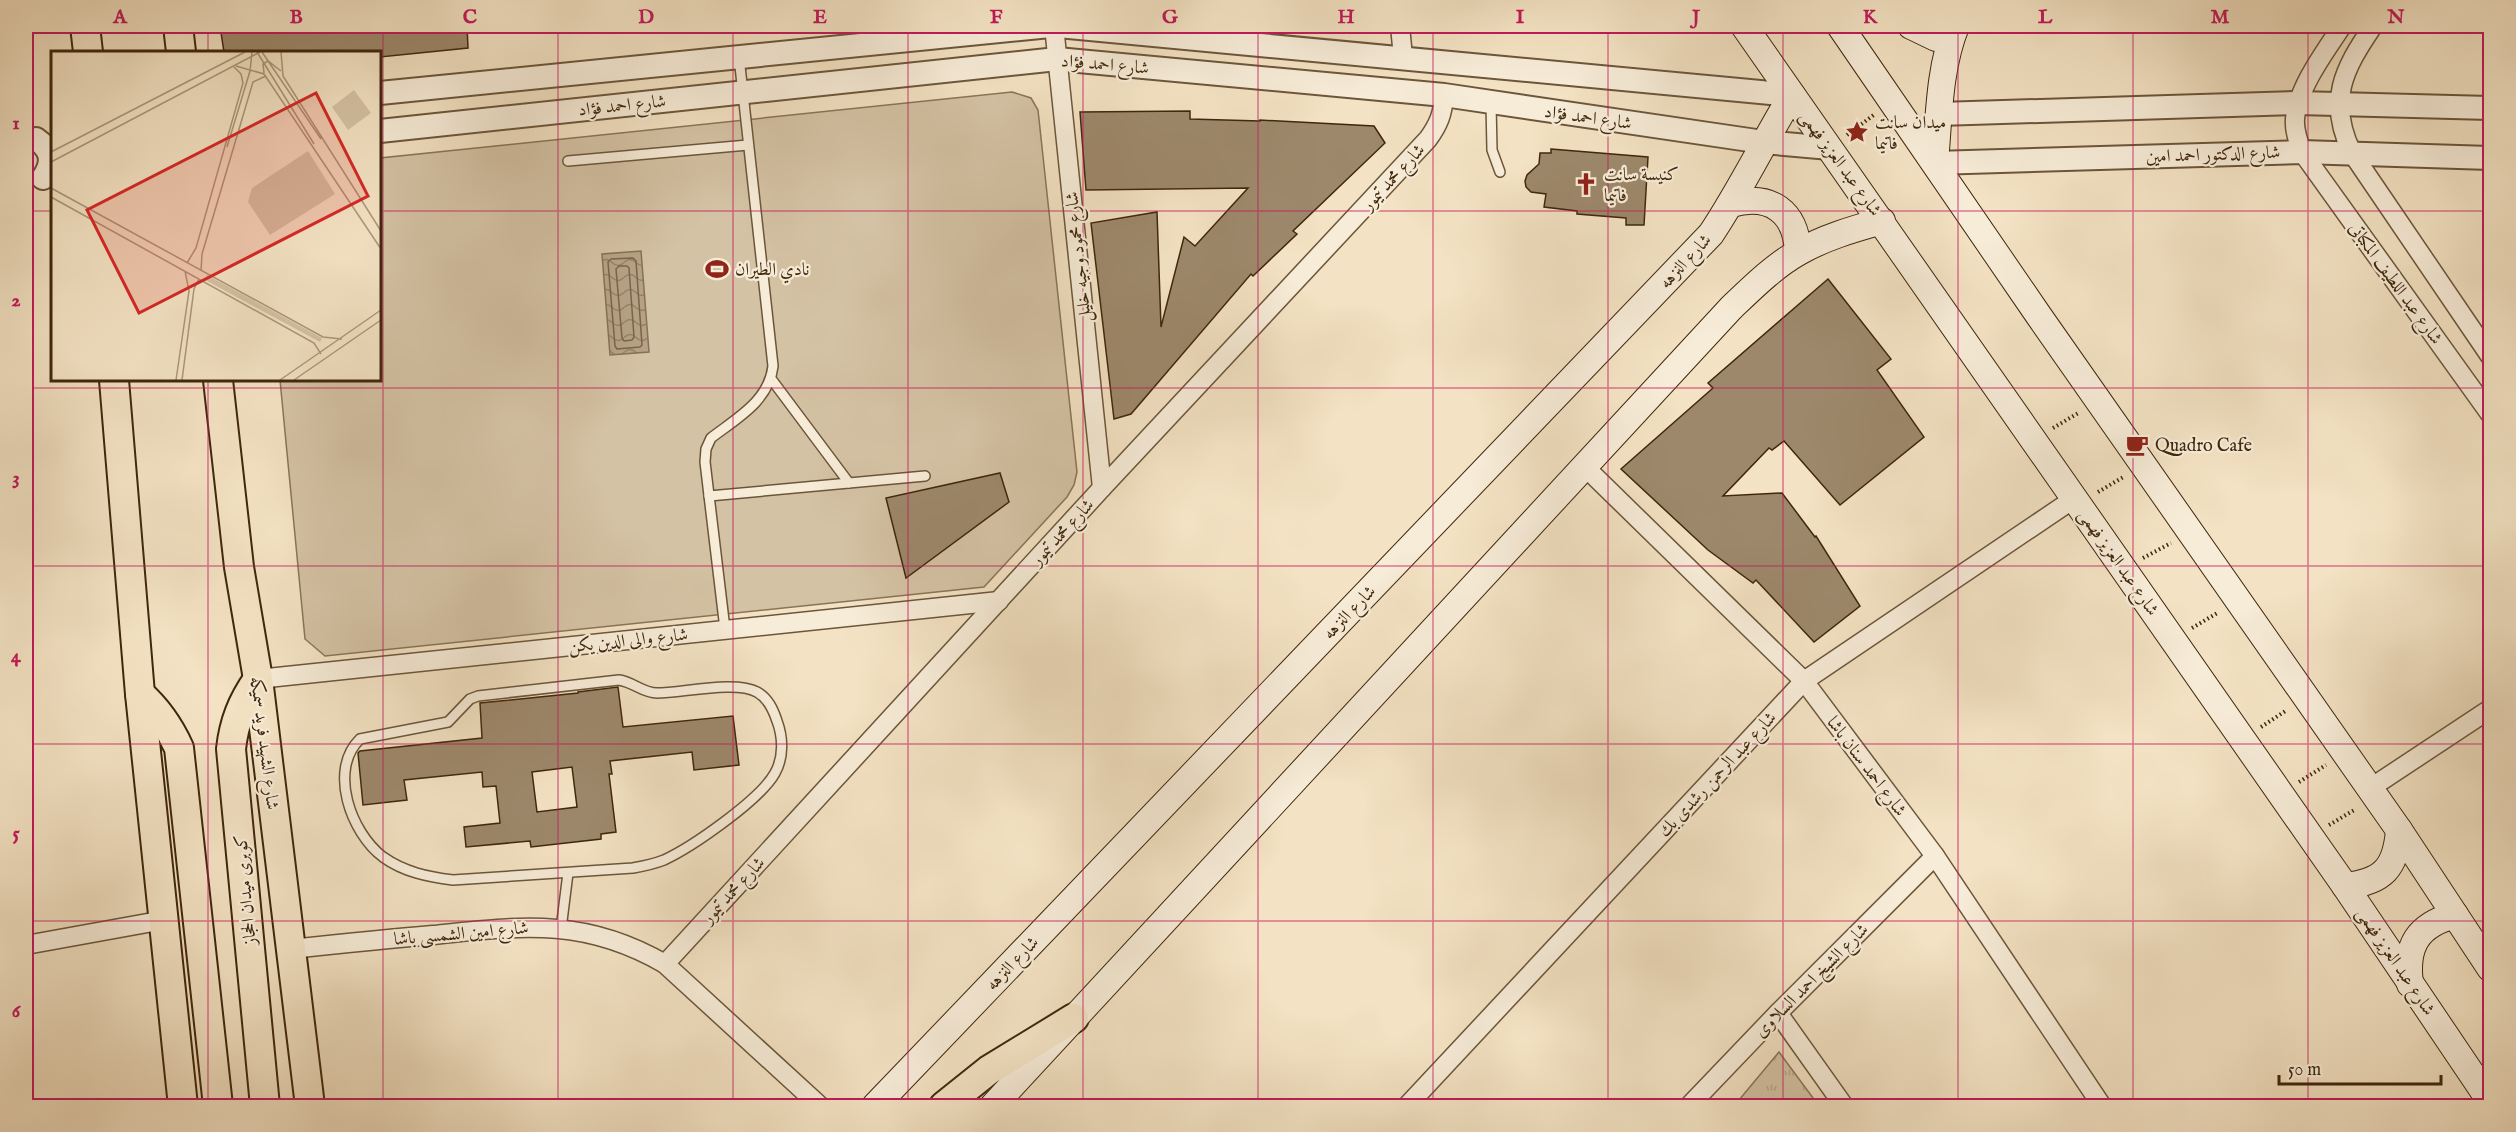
<svg xmlns="http://www.w3.org/2000/svg" width="2516" height="1132" font-family="'IM FELL English',Amiri,serif">
<defs>
<pattern id="grass-tufts" width="24" height="20" patternUnits="userSpaceOnUse" patternTransform="scale(1.5)"><rect width="24" height="20" fill="#d4c2a4"/><path d="M3 7l-1-3M5 7V3M7 7l1-3M15 17l-1-3M17 17v-4M19 17l1-3" fill="none" stroke="#b7a78c"/></pattern>
<pattern id="water-waves" width="16" height="10" patternUnits="userSpaceOnUse" patternTransform="scale(1.5)"><rect width="16" height="10" fill="#b6a285"/><path d="M0 5q4-4 8 0t8 0" fill="none" stroke="#95846b"/></pattern>
</defs>
<rect width="100%" height="100%" fill="#f3e2c3"/>
<filter id="stains"><feTurbulence type="fractalNoise" baseFrequency=".00333" numOctaves="4"/><feColorMatrix values="0 0 0 0 .2 0 0 0 0 .09 0 0 0 0 .02 0 0 0 .5 -.17"/></filter>
<radialGradient id="worn" r=".72"><stop offset=".6" stop-color="#630" stop-opacity="0"/><stop offset="1" stop-color="#630" stop-opacity=".3"/></radialGradient>
<polygon fill="url(#grass-tufts)" stroke="#8a7458" stroke-width="1.5" points="1779,1052 1819,1106 1734,1106"/>
<polygon fill="#d4c2a4" stroke="#8a7458" stroke-width="1.5" points="1012,92 1031,98 1038,110 1077,472 1074,485 1067,497 984,587 325,656 305,639 280,380 380,380 380,158"/>
<polygon fill="url(#water-waves)" stroke="#867155" stroke-width="1.5" points="641,251 649,352 610,355 602,254"/>
<g fill="none" stroke-linecap="round" stroke-linejoin="round">
<g stroke="#7a6448" stroke-width="1.5">
<polygon points="633,258 636,261 642,345 640,347 617,349 615,346 608,262 611,259"/>
<polygon points="619,266 627,266 629,268 634,337 632,340 624,341 622,338 616,269"/>
</g>
</g>
<g fill="#9d886b" stroke="#3f270c" stroke-width="1.5" fill-rule="evenodd">
<polygon points="220,26 467,26 468,48 380,57 380,52 224,52"/>
<polygon points="1190,111 1190,119 1260,121 1260,120 1374,126 1385,143 1293,231 1297,234 1253,276 1251,274 1131,414 1114,419 1091,223 1157,212 1161,327 1184,237 1195,246 1248,188 1086,190 1080,112"/>
<polygon points="1551,149 1648,157 1644,225 1626,225 1626,218 1577,214 1577,211 1544,207 1546,194 1531,192 1526,187 1525,181 1527,175 1539,164 1540,153 1551,153"/>
<polygon points="1828,279 1891,359 1877,370 1924,437 1840,505 1784,441 1772,450 1769,448 1723,496 1782,493 1815,537 1816,536 1860,606 1814,642 1756,580 1753,583 1708,550 1621,469 1713,388 1708,383"/>
<polygon points="1000,473 1009,502 906,578 886,498"/>
<path d="M618 687 623 727 733 716 739 765 694 770 692 752 610 761 612 774H609L616 832 601 834V839L531 847 530 841 466 847 464 827 500 823 496 786 483 787 482 772 404 780 407 800 363 805 358 753 360 751 482 738 480 703 578 693V692ZM572 767 577 807 537 812 532 772Z"/>
</g>
<g fill="none" stroke-linecap="round" stroke-linejoin="round">
<g stroke="#6c563a" stroke-width="12">
<g id="service">
<polyline points="1491,104 1492,150 1500,172"/>
<polyline points="568,161 748,145"/>
<polyline points="772,380 849,483"/>
<polyline points="709,496 925,476"/>
<path d="M725 629 705 462 706 449 711 438C737 418 769 401 773 366L739 57"/>
<path d="M619 680C633 682 643 693 657 693 682 693 736 680 757 692 768 698 773 709 777 721 783 737 784 757 775 773 760 800 692 847 664 860 654 864 644 866 633 868L453 880C428 877 404 872 383 857 351 833 328 770 360 739L448 722 470 699 478 696Z"/>
<polyline points="561,929 568,873"/>
</g>
</g>
<g stroke="#6c563a" stroke-width="21">
<g id="minor">
<polyline points="1054,26 1102,488"/>
<polyline points="1400,26 1403,57"/>
<path d="M2342 26C2326 50 2297 89 2295 119 2294 130 2298 141 2302 152L2490 414"/>
<path d="M2373 26C2343 70 2327 101 2352 153L2490 356"/>
<polyline points="1584,466 1804,681 1935,856 2102,1106"/>
<polyline points="258,679 999,601"/>
<polyline points="2369,789 2490,709"/>
<polyline points="26,945 164,920"/>
<path d="M291 949C338 944 386 939 433 935 521 926 584 917 665 964L820 1106"/>
<path d="M665 964 1102 488 1428 139C1439 124 1443 113 1444 95"/>
<polyline points="1778,1013 1844,1106"/>
<polyline points="1407,1106 1804,681 2075,498"/>
<polyline points="1689,1106 1778,1013 1935,856"/>
</g>
</g>
<g stroke="#6c563a" stroke-width="26">
<g id="tertiary">
<polyline points="1058,26 1792,95"/>
<polyline points="380,93 1050,26"/>
<polyline points="1939,114 2298,103 2490,108"/>
<polyline points="380,131 1057,59 1444,95 1763,142 1830,148"/>
<path d="M36 139C52 150 54 162 43 178"/>
<polyline points="1935,163 2302,152 2490,158"/>
</g>
</g>
<g stroke="#3f270c" stroke-width="28">
<g id="secondary">
<polyline points="1744,26 2345,886 2490,1101"/>
<polyline points="1840,26 2039,316 2399,830 2490,968"/>
<polyline points="1911,26 1936,38 1951,39"/>
<path d="M1935 163C1939 117 1939 68 1956 26"/>
<path d="M1731 204C1771 193 1796 212 1798 252"/>
<path d="M2345 886C2383 882 2396 868 2399 830"/>
<path d="M2410 984C2405 945 2418 925 2455 915"/>
<path d="M875 1106 1711 234C1741 189 1764 141 1792 95"/>
<path d="M993 1106 1731 308C1752 288 1774 266 1799 252 1825 237 1854 229 1882 221"/>
</g>
</g>
<g stroke="#3f270c" stroke-width="32">
<g id="primary">
<polyline points="85,26 88,52"/>
<polyline points="178,26 181,52"/>
<polyline points="114,380 140,694 183,1106"/>
<polyline points="218,380 239,567 258,679 310,1106"/>
<path d="M258 679C242 702 234 722 231 749L265 1106"/>
<path d="M140 694C158 710 169 726 179 748L218 1106"/>
<polyline points="944,1106 989,1070 1074,1018"/>
</g>
</g>
<g stroke="#3f270c" stroke-width="4" stroke-dasharray="1.5 3" stroke-linecap="butt">
<polyline points="1847,135 1875,114"/>
<polyline points="2053,428 2080,412"/>
<polyline points="2098,492 2125,476"/>
<polyline points="2143,558 2171,543"/>
<polyline points="2192,628 2219,612"/>
<polyline points="2261,727 2287,710"/>
<polyline points="2299,782 2326,765"/>
<polyline points="2329,825 2356,809"/>
</g>
<use href="#service" stroke="#f7ecd8" stroke-width="9"/>
<use href="#minor" stroke="#f7ecd8" stroke-width="18"/>
<use href="#tertiary" stroke="#f7ecd8" stroke-width="22"/>
<use href="#secondary" stroke="#f7ecd8" stroke-width="26"/>
<use href="#primary" stroke="#f3e2c3" stroke-width="28"/>
</g>
<path fill="none" stroke="#c2185b" stroke-width="1.5" stroke-opacity="0.55" d="M208 26V52M383 26V1106M558 26V1106M733 26V1106M908 26V1106M1083 26V1106M1258 26V1106M1433 26V1106M1608 26V1106M1783 26V1106M1958 26V1106M2133 26V1106M2308 26V1106M26 211H52M380 211H2490M208 380V1106M26 388H2490M26 566H2490M26 744H2490M26 921H2490"/>
<defs>
<g id="sight-bare" transform="scale(1.8)"><path d="M0-6L1.8-2.2L6-1.7L2.9 1.2L3.7 5.4L0 3.3L-3.7 5.4L-2.9 1.2L-6-1.7L-1.8-2.2Z" fill="#8f2418" stroke="#f7ecd8" stroke-width="2.5" paint-order="stroke"/></g>
<g id="church-bare" transform="scale(1.8)"><path d="M-1.2-6h2.4v3.5h3.3v2.4h-3.3V6h-2.4V-.1h-3.3v-2.4h3.3Z" fill="#8f2418" stroke="#f7ecd8" stroke-width="2.5" paint-order="stroke"/></g>
<g id="stadium-bare" transform="scale(1.8)"><path d="M0-5a6.5 5 0 1 0 0 10a6.5 5 0 1 0 0-10ZM-3.5-1.8h7v3.6h-7Z" fill="#8f2418" stroke="#f7ecd8" stroke-width="2.5" paint-order="stroke"/></g>
<g id="cafe-bare" transform="scale(1.8)"><path d="M-5.5-4.5H6V0H3Q3 3.5 0 3.5H-2.5Q-5.5 3.5-5.5 0ZM3-3.2v2h1.7v-2ZM-6 4.5H4V6H-6Z" fill="#8f2418" stroke="#f7ecd8" stroke-width="2.5" paint-order="stroke"/></g>
</defs>
<g fill-rule="evenodd">
<use href="#sight-bare" x="1857" y="132"/>
<use href="#church-bare" x="1586" y="184"/>
<use href="#stadium-bare" x="717" y="269"/>
<use href="#cafe-bare" x="2137" y="445"/>
</g>
<g text-anchor="middle" stroke-width="4.5" stroke-linejoin="round" paint-order="stroke">
<g font-size="18" fill="#3f270c" stroke="#f7ecd8">
<text transform="translate(1105 64) rotate(5)" y="6">شارع احمد فؤاد</text>
<text transform="translate(622 105) rotate(-6)" y="6">شارع احمد فؤاد</text>
<text transform="translate(1588 117) rotate(8)" y="6">شارع احمد فؤاد</text>
<text transform="translate(2213 154) rotate(-2)" y="6">شارع الدكتور احمد امين</text>
<text transform="translate(1841 163) rotate(54)" y="6">شارع عبد العزيز فهمى</text>
<text transform="translate(1393 177) rotate(-47)" y="6">شارع محمد تيمور</text>
<text transform="translate(1078 257) rotate(-96)" y="6">شارع محمود وجيه خليل</text>
<text transform="translate(1685 261) rotate(-47)" y="6">شارع النزهه</text>
<text transform="translate(2396 283) rotate(54)" y="6">شارع عبد اللطيف المكباتى</text>
<text transform="translate(1062 532) rotate(-47)" y="6">شارع محمد تيمور</text>
<text transform="translate(2119 562) rotate(55)" y="6">شارع عبد العزيز فهمى</text>
<text transform="translate(1349 612) rotate(-46)" y="6">شارع النزهه</text>
<text transform="translate(628 640) rotate(-6)" y="6">شارع والى الدين يكن</text>
<text transform="translate(265 743) rotate(83)" y="6">شارع الشهيد فريد سميكه</text>
<text transform="translate(1867 766) rotate(53)" y="6">شارع احمد سنان باشا</text>
<text transform="translate(1717 774) rotate(-47)" y="6">شارع عبد الرحمن رشدى بك</text>
<text transform="translate(245 890) rotate(-95)" y="6">كوبرى ميدان الحجاز</text>
<text transform="translate(733 890) rotate(-47)" y="6">شارع محمد تيمور</text>
<text transform="translate(461 933) rotate(-5)" y="6">شارع امين الشمسى باشا</text>
<text transform="translate(2396 961) rotate(56)" y="6">شارع عبد العزيز فهمى</text>
<text transform="translate(1012 963) rotate(-46)" y="6">شارع النزهه</text>
<text transform="translate(1811 980) rotate(-45)" y="6">شارع الشيخ احمد السلاوى</text>
</g>
<g font-size="18" fill="#3f270c" stroke="#f7ecd8" text-anchor="start">
<text x="1875" y="128">ميدان سانت<tspan x="1875" dy="21">فاتيما</tspan></text>
<text x="1604" y="180">كنيسة سانت<tspan x="1604" dy="21">فاتيما</tspan></text>
<text x="735" y="275">نادي الطيران</text>
<text x="2155" y="451">Quadro Cafe</text>
</g>
</g>
<g transform="translate(51 51)">
<rect width="330" height="330" fill="#f3e2c3"/>
<path d="M303 39 320 62 297 79 281 56ZM156 224 271 287 269 291 154 229Z" fill="#d4c2a4"/>
<path d="M257 100 284 143 219 184 197 151 201 137Z" fill="#d4c2a4"/>
<path fill="none" stroke="#ab977a" stroke-width="1.5" d="M206 1 263 93M211 1 270 88M230 1 232 25 330 180M185 15 213 23 330 198M213 22 212 13 217 10 230 20M176 96 199 20 201 1M0 101 194 1M0 111 209 1M0 137 272 286 291 288M0 146 263 292 270 303M136 212 145 197 192 32 190 23 183 16M150 220 151 203 202 31 215 25M125 329 138 240 134 220M131 329 143 238 148 228M229 329 330 259M243 329 330 269"/>
<path fill="#d62828" fill-opacity="0.15" stroke="#d62828" stroke-width="3" d="M265 42 317 145 88 262 36 159Z"/>
<rect width="330" height="330" fill="none" stroke="#3f270c" stroke-width="3"/>
</g>
<rect width="2516" height="1132" fill="none" stroke="#f3e2c3" stroke-width="66"/>
<path d="M2279 1075v9h162v-9" fill="none" stroke="#3f270c" stroke-width="3"/>
<text x="2288" y="1075" font-size="18" fill="#3f270c" stroke="#f7ecd8" stroke-width="4.5" paint-order="stroke">50 m</text>
<rect x="33" y="33" width="2450" height="1066" fill="none" stroke="#c2185b" stroke-width="2"/>
<g font-size="20" text-anchor="middle" font-weight="bold" fill="#c2185b">
<text x="120" y="23">A</text>
<text x="296" y="23">B</text>
<text x="470" y="23">C</text>
<text x="646" y="23">D</text>
<text x="820" y="23">E</text>
<text x="996" y="23">F</text>
<text x="1170" y="23">G</text>
<text x="1346" y="23">H</text>
<text x="1520" y="23">I</text>
<text x="1696" y="23">J</text>
<text x="1870" y="23">K</text>
<text x="2045" y="23">L</text>
<text x="2220" y="23">M</text>
<text x="2396" y="23">N</text>
<text x="16" y="129">1</text>
<text x="16" y="306">2</text>
<text x="16" y="484">3</text>
<text x="16" y="662">4</text>
<text x="16" y="839">5</text>
<text x="16" y="1017">6</text>
</g>
<rect width="100%" height="100%" filter="url(#stains)"/>
<rect width="100%" height="100%" fill="url(#worn)"/>
</svg>
